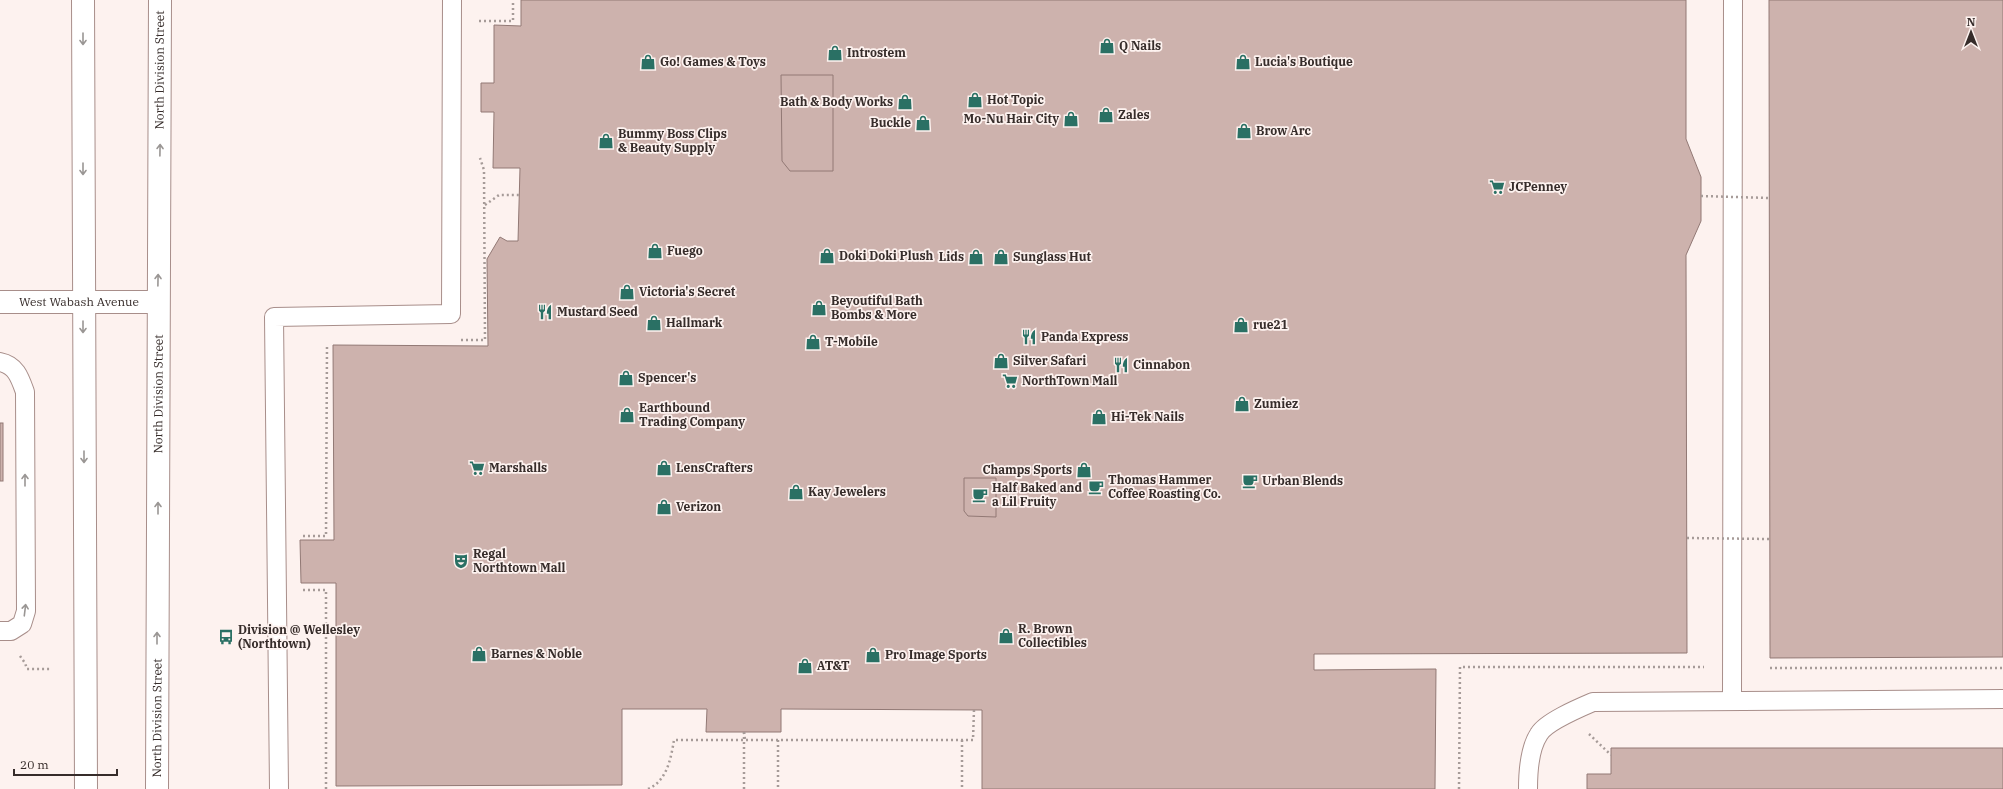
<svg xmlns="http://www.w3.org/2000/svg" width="2003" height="789" font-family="'IBM Plex Serif',serif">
<rect width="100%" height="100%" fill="#fdf2ef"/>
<g fill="#cdb2ad" stroke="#927975">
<polygon points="521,0 1686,0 1686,139 1701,177 1701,221 1686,255 1687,653 1314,654 1314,670 1436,669 1435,789 982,789 982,710 781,709 781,732 706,732 707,709 622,709 622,785 336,786 336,583 301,583 300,540 334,540 333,345 488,346 487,259 500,237 507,241 518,241 520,168 493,168 494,112 481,112 481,83 494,83 494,25 521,26"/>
<polygon points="1769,0 2003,0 2003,657 1770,658"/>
<polygon points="781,75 833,75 833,171 790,171 782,161"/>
<rect x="0" y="423" width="3" height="58"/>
<polygon points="964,478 996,478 996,517 968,516 964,511"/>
<polygon points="1611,748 2003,748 2003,789 1587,789 1587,774 1611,774"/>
</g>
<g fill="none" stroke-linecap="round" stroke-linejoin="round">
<g stroke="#a88e8a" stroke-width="20">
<g id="service">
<path d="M0 362C16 365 20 378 25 392L26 611 22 624 11 631H0"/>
<polyline points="1732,701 1733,0"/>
<polyline points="279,789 274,317 451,314 452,0"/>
<path d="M1528 789C1528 772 1529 749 1539 734 1546 722 1579 708 1593 702L2003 699"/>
</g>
</g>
<g stroke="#a88e8a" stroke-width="24">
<g id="minor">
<path id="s1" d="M0 302H158"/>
</g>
</g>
<g stroke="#a88e8a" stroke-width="24">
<g id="primary">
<polyline points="83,0 86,789"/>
<path id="s2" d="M157 789 160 0"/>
</g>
</g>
<g stroke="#a69b98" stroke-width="2.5" stroke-dasharray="2 3" stroke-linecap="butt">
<polyline points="479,21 513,21 513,0"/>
<polyline points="485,205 499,195 519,195"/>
<polyline points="461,340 485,340 484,170 480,158"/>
<polyline points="303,536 326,536 327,344"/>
<polyline points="303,590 326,590 326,789"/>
<polyline points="20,656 25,663 27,669 51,669"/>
<polyline points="1770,668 2003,668"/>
<polyline points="744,732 745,740"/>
<polyline points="1589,734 1611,755"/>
<polyline points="778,740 778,789"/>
<polyline points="962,740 962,789"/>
<path d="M648 789C667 781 671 758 674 740H973L974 710"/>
<polyline points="1459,789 1460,667 1704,667"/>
</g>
<use href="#service" stroke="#fff" stroke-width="18"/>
<use href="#minor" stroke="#fff" stroke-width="22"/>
<use href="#primary" stroke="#fff" stroke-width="22"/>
<g stroke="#a69b98" stroke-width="2.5" stroke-dasharray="2 3" stroke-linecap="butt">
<polyline points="1701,196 1769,198"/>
<polyline points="1687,538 1769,539"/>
<polyline points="744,789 744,732"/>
</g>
</g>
<defs><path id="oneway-shaft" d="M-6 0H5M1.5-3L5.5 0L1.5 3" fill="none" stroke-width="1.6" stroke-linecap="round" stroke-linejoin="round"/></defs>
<g stroke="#9a9694">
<use href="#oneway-shaft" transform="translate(83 39) rotate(90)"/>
<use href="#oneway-shaft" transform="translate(160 150) rotate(-89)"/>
<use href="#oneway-shaft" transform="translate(83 169) rotate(90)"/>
<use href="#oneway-shaft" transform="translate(158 280) rotate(-89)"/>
<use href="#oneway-shaft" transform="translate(83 327) rotate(90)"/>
<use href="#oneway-shaft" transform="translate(84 457) rotate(90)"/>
<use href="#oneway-shaft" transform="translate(25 480) rotate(-90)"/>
<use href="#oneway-shaft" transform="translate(158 508) rotate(-90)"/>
<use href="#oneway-shaft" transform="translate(25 610) rotate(-83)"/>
<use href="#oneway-shaft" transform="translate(157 638) rotate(-90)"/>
</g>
<defs>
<g id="shop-bare" transform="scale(1.2)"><path d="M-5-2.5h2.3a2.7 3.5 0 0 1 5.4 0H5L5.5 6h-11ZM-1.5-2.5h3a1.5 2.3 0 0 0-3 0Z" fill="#2a7064" stroke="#fdf2ef" stroke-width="2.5" paint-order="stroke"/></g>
<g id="supermarket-bare" transform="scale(1.2)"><path d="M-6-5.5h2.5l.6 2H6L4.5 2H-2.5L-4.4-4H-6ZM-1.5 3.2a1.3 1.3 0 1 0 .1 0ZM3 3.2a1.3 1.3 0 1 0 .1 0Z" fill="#2a7064" stroke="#fdf2ef" stroke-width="2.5" paint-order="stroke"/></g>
<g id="restaurant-bare" transform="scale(1.2)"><path d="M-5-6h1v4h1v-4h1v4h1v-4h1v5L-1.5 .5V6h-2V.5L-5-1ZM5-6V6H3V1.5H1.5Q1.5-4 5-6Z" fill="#2a7064" stroke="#fdf2ef" stroke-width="2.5" paint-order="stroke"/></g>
<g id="cafe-bare" transform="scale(1.2)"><path d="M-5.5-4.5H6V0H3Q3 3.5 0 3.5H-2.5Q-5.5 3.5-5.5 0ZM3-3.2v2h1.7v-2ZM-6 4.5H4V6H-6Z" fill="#2a7064" stroke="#fdf2ef" stroke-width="2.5" paint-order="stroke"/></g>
<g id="theatre-bare" transform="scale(1.2)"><path d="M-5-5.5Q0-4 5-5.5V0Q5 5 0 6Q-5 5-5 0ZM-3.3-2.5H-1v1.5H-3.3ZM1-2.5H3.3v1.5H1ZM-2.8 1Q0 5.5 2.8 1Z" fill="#2a7064" stroke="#fdf2ef" stroke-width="2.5" paint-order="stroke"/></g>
<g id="bus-bare" transform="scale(1.2)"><path d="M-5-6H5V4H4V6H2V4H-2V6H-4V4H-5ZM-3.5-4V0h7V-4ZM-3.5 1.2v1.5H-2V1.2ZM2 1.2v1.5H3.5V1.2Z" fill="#2a7064" stroke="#fdf2ef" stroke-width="2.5" paint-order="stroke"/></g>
</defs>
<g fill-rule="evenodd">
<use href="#shop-bare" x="1107" y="46"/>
<use href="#shop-bare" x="835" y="53"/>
<use href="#shop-bare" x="648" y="62"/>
<use href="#shop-bare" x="1243" y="62"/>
<use href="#shop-bare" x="975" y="100"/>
<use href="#shop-bare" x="905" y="102"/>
<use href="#shop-bare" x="1106" y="115"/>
<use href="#shop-bare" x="1071" y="119"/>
<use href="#shop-bare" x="923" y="123"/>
<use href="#shop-bare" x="1244" y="131"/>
<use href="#shop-bare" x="606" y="141"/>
<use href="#supermarket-bare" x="1497" y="187"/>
<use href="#shop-bare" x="655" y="251"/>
<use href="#shop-bare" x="827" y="256"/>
<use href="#shop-bare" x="976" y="257"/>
<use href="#shop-bare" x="1001" y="257"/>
<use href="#shop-bare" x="627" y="292"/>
<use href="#shop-bare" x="819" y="308"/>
<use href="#restaurant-bare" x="545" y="312"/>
<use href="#shop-bare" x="654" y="323"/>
<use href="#shop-bare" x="1241" y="325"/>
<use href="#restaurant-bare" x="1029" y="337"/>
<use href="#shop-bare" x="813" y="342"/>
<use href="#shop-bare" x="1001" y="361"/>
<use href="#restaurant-bare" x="1121" y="365"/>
<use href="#shop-bare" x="626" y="378"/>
<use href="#supermarket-bare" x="1010" y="381"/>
<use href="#shop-bare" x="1242" y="404"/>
<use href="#shop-bare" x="627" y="415"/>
<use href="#shop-bare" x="1099" y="417"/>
<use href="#supermarket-bare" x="477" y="468"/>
<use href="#shop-bare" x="664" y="468"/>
<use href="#shop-bare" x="1084" y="470"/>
<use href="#cafe-bare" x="1250" y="481"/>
<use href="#cafe-bare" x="1096" y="487"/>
<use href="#shop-bare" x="796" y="492"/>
<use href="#cafe-bare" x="980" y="495"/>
<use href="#shop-bare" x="664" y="507"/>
<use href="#theatre-bare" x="461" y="561"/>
<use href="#shop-bare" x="1006" y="636"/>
<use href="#bus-bare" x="226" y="637"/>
<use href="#shop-bare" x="479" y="654"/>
<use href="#shop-bare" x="873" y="655"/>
<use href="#shop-bare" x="805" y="666"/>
</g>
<g text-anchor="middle" stroke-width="3.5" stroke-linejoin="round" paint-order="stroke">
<g font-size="12" font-weight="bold" fill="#362c2a" stroke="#fdf2ef" text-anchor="start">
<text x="1119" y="50">Q Nails</text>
<text x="847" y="57">Introstem</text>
<text x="660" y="66">Go! Games &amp; Toys</text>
<text x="1255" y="66">Lucia's Boutique</text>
<text x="987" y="104">Hot Topic</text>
<text x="893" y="106" text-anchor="end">Bath &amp; Body Works</text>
<text x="1118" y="119">Zales</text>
<text x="1059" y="123" text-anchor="end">Mo-Nu Hair City</text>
<text x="911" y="127" text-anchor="end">Buckle</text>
<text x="1256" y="135">Brow Arc</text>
<text x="618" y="138">Bummy Boss Clips<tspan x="618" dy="14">&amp; Beauty Supply</tspan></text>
<text x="1509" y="191">JCPenney</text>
<text x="667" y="255">Fuego</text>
<text x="839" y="260">Doki Doki Plush</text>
<text x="964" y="261" text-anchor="end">Lids</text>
<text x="1013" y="261">Sunglass Hut</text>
<text x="639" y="296">Victoria's Secret</text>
<text x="831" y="305">Beyoutiful Bath<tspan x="831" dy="14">Bombs &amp; More</tspan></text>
<text x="557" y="316">Mustard Seed</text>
<text x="666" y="327">Hallmark</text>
<text x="1253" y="329">rue21</text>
<text x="1041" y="341">Panda Express</text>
<text x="825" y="346">T-Mobile</text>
<text x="1013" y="365">Silver Safari</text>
<text x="1133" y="369">Cinnabon</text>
<text x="638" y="382">Spencer's</text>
<text x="1022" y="385">NorthTown Mall</text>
<text x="1254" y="408">Zumiez</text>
<text x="639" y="412">Earthbound<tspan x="639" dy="14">Trading Company</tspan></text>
<text x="1111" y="421">Hi-Tek Nails</text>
<text x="489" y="472">Marshalls</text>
<text x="676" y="472">LensCrafters</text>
<text x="1072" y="474" text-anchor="end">Champs Sports</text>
<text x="1108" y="484">Thomas Hammer<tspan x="1108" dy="14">Coffee Roasting Co.</tspan></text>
<text x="1262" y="485">Urban Blends</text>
<text x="992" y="492">Half Baked and<tspan x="992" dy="14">a Lil Fruity</tspan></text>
<text x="808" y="496">Kay Jewelers</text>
<text x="676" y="511">Verizon</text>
<text x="473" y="558">Regal<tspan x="473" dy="14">Northtown Mall</tspan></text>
<text x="1018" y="633">R. Brown<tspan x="1018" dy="14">Collectibles</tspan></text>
<text x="238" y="634">Division @ Wellesley<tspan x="238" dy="14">(Northtown)</tspan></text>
<text x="491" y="658">Barnes &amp; Noble</text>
<text x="885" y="659">Pro Image Sports</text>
<text x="817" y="670">AT&amp;T</text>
</g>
<g font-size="12" fill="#362c2a" stroke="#fdf2ef">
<text dy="4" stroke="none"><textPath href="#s2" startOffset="719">North Division Street</textPath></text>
<text dy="4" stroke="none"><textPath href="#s1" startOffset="79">West Wabash Avenue</textPath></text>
<text dy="4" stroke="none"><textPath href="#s2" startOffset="395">North Division Street</textPath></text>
<text dy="4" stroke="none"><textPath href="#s2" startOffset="71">North Division Street</textPath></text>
</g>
</g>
<g transform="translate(1971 32)" stroke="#fdf2ef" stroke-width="3" paint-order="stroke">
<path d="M0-3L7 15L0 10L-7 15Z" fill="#362c2a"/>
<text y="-6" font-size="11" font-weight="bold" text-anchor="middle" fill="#362c2a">N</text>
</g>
<path d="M14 769v6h103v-6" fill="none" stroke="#362c2a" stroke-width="2"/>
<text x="20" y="769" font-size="12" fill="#362c2a" stroke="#fdf2ef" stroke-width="3" paint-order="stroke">20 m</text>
</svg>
